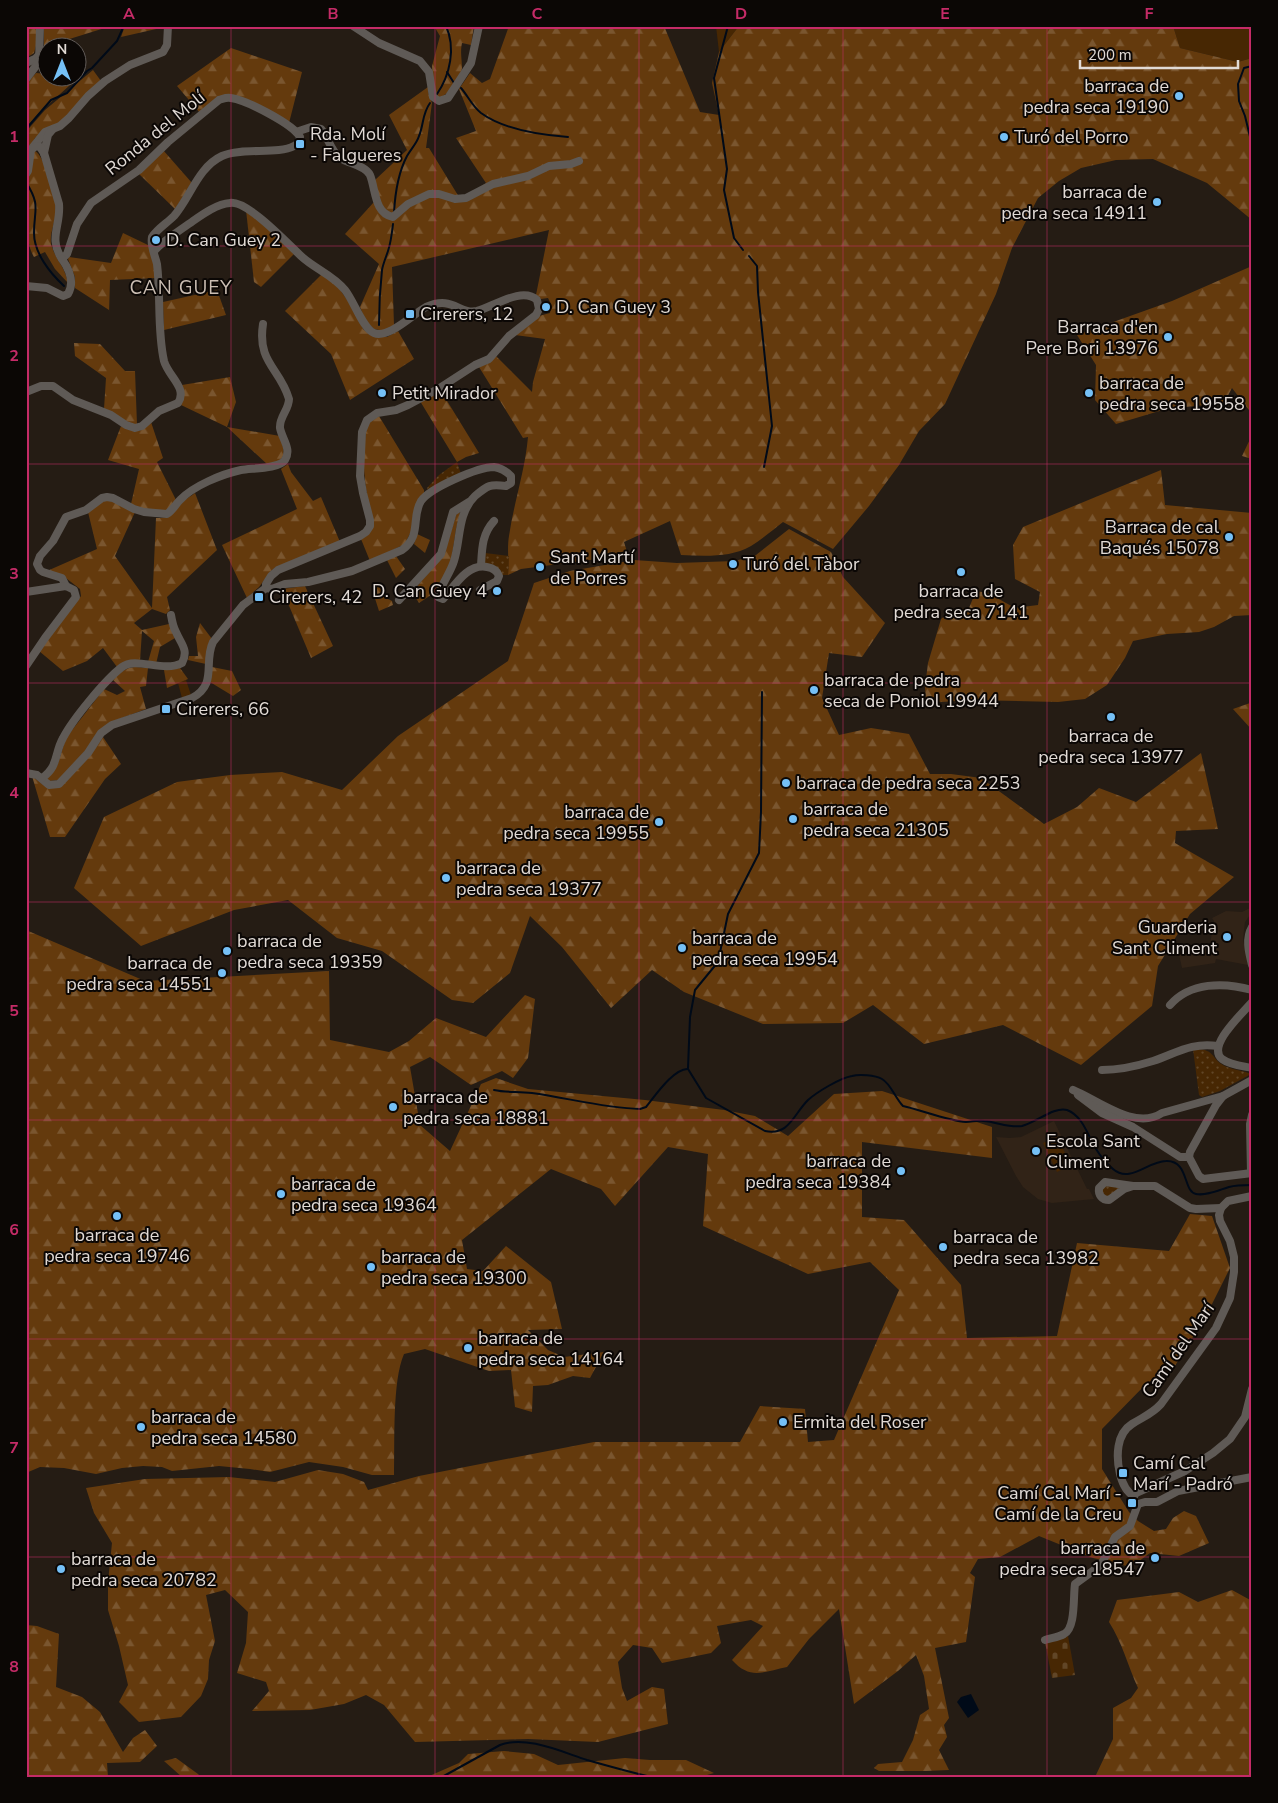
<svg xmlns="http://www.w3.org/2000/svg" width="1278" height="1803" font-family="'Nunito Sans',sans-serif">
<defs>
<pattern id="forest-firs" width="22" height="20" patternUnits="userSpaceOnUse" patternTransform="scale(1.25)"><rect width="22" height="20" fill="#643a0d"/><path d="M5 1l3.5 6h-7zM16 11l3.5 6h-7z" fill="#7a562f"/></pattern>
<pattern id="cemetery-stones" width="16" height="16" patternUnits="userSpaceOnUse" patternTransform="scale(1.25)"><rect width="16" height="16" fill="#472703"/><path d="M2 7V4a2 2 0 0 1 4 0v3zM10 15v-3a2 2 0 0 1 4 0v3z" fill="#614627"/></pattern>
<pattern id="park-dots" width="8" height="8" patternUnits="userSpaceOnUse" patternTransform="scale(1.25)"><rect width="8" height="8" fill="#472703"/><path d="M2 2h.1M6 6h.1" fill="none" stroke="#614627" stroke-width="1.8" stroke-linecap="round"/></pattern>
</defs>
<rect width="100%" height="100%" fill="#251c14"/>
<g fill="#312317">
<polygon points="1252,907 1252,912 1245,922 1243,939 1248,965 1216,959 1215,963 1182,968 1178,950 1210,944 1214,921 1212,918 1226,911 1242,912"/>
<polygon points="1054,1121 1087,1189 1089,1189 1094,1199 1052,1203 1038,1199 1023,1187 1016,1176 996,1137 1010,1138 1021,1137"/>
</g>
<g fill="#472703">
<polygon points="716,26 739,26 719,52"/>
<polygon points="1173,26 1252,26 1252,58 1238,62 1180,48"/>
<polygon points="186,680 191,695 182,698 178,683"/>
<polygon points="1057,1137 1071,1165 1057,1172 1043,1143"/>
</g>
<g fill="url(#forest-firs)">
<polygon points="26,26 36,26 37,42 34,53 26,58"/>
<polygon points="44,26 111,26 44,47"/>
<polygon points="125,26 165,26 165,27 121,37"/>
<path d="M434 26H474L471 45 462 43C460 52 462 60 462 68 461 81 450 92 440 98L434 94 432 66 440 36Z"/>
<path d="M509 26H664L700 112 719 115 712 83 719 52 739 26H1173L1180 48 1238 62 1252 58V220L1207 183 1153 159 1116 160 1081 168 1059 181 1038 198 1012 248 996 294 945 404 919 431 899 465 869 506 833 549 783 522C773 530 762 539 751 546 730 558 704 556 681 555L670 521 624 542 628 555 521 569 508 575C509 562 507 548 509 536 514 502 525 471 528 437L523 438 479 367 496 356 532 392 533 382 545 339 515 335 539 316 550 313 551 304 548 298 541 299 536 295 549 230 392 267 394 325 385 331 374 329 365 320 360 307 379 264 345 234 374 202 375 180 407 150 389 115 428 87 429 95 432 103 426 148H429L459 197H465L486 183 456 138 476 131 459 89 470 73 482 83 490 79Z"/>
<polygon points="231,48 302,72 289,123 236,96 200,113 177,86"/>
<polygon points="93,70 101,81 64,120 35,138 26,153 26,132 31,126 45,110"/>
<polygon points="36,73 47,74 48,78 80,76 39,113 26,128 26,84"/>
<polygon points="163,150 192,183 175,209 138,173"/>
<path d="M35 151C45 156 58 202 56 213 55 223 48 237 52 247 56 260 65 267 68 283L55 269 45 252 34 257C27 245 28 234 29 221L26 222V179L31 171 33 152Z"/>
<polygon points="246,210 268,229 294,254 261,287 254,282"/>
<polygon points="123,233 148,245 153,257 157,278 110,280 109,313 109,310 75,288 75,277 68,259 69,257 111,263"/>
<polygon points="1252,266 1252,414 1232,388 1224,403 1166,409 1116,424 1095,400 1096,365 1077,335 1172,301"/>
<polygon points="322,274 338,287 355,311 363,329 369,334 377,337 387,337 398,331 414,359 350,400 331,354 285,311"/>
<polygon points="217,290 226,315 164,330 163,302"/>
<polygon points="74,343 100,344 125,371 135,371 137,425 133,425 104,409 106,378 75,356"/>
<path d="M230 377 236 402 227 427 280 436C285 454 288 459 268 465L227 427 181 405 184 396 182 385Z"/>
<polygon points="441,391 479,453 466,457 457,462 420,401"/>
<path d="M379 416 424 490V494L412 529 405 544 370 561 361 539 367 535 373 527C366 493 359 458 368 423Z"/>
<polygon points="151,422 163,458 157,462 176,500 167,511 142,509 131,504 139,469 108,460 121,426 130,430 139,431"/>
<polygon points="1252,435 1252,459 1242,456"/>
<polygon points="288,464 291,472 313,501 321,497 340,542 276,567 271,571 259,587 247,598 222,545 297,509 281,469"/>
<polygon points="1161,470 1165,505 1252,513 1252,615 1234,616 1214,627 1199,632 1167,634 1133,641 1125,658 1107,685 1085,699 1058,702 973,700 941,702 926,700 925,687 928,663 941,619 952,610 969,608 976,591 988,593 1015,608 1038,605 1040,592 1015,579 1013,545 1023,527"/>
<path d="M195 493 217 550 167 597 170 610 166 614 152 609 134 623 142 630 169 624 175 638 160 647 156 664 148 662 154 641 142 631 140 661 117 667 103 648 87 661 63 671 39 651 81 596 80 589 62 575 47 571 97 549 88 512C92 509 96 504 101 502 111 497 127 508 135 512L115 556 152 608 156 518C170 518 171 516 179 506 183 500 190 497 195 493Z"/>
<polygon points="457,512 460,513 456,529 451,562 435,595 431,595 419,603 412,592 444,555"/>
<polygon points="789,529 831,552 843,577 885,623 862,657 829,653 822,698 839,735 871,728 909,734 930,774 951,774 981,778 1044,824 1077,807 1099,788 1136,802 1201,753 1218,829 1176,831 1175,843 1234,877 1190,914 1158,966 1152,1006 1081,1065 1003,1025 924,1044 873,1005 843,1023 763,1024 684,992 652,970 611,1008 562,947 530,916 510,973 473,1003 452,1000 382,951 337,938 288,900 234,910 141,946 74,888 104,817 177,782 230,775 282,772 342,790 398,736 508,661 534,583 570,571 634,560 677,563 735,561 756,555"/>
<polygon points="417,534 430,540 425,553 414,544"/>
<polygon points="396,556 405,569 396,578 387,560"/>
<polygon points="305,586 333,646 311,658 282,589"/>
<polygon points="379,586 388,599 392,601 393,605 379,611 372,589"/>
<polygon points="200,623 212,639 206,664 188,660 189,656 198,656 196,637"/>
<path d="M135 667 148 668 146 686 140 687 146 709 111 722 59 780 49 781 47 779 57 766 66 738 104 689 117 695 125 691 113 680C120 672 125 668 135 667Z"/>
<polygon points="212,667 232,671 241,690 233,696 210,682"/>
<polygon points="180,668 188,679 167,688 164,670"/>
<polygon points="1250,703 1252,705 1252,730 1233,709"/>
<polygon points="103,737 121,764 105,779 65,837 50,837 32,776 46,787 59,787 80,767"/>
<path d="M26 930 145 981 329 971 330 1040 389 1052 409 1041 436 1018 486 1037 525 995 535 999 528 1058 513 1078 502 1071 471 1085 430 1057 410 1067 420 1125 450 1151 481 1084 496 1078 528 1089 645 1100 724 1110 755 1116 788 1136 834 1094 882 1091 992 1127V1158L862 1142V1217L904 1220 961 1285 967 1338 1057 1336 1077 1243 1169 1251 1190 1214 1212 1216 1230 1268 1206 1316 1173 1369 1147 1383 1102 1429V1469L1129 1512 1138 1521 1154 1531 1166 1529 1173 1518 1184 1511 1196 1516 1209 1543 1179 1556 1150 1553 1131 1567 1093 1558 1039 1536 1000 1557 978 1559 970 1573 975 1577 966 1642 935 1648 949 1718 944 1725 947 1737 939 1750 949 1770 926 1771H879L874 1768 878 1764 902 1762 913 1740 920 1715 929 1709 924 1676 916 1655 898 1671 854 1704 839 1609 809 1639 787 1667C763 1672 750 1680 732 1660L763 1626 751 1620 717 1626 721 1643 711 1653 662 1663 652 1648 633 1645 618 1662 622 1688 627 1701 652 1687 664 1689 668 1724 598 1742 528 1739 415 1742 384 1705 366 1695 344 1704 310 1710 252 1711 269 1691 266 1682 237 1673 246 1643 248 1612 225 1590 206 1595 215 1641 209 1660 208 1679 201 1696 181 1717 139 1722 119 1702 128 1685 119 1646 108 1610V1582L112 1543 94 1513 86 1488 145 1479 229 1477 275 1482 318 1470 343 1474 364 1482 368 1490 419 1476 594 1442H740L760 1406 805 1409 808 1442 834 1440 899 1290 870 1262 808 1274 703 1226 708 1154 668 1147 615 1206 601 1189 551 1169 462 1240 467 1269 483 1271 506 1246 551 1282 562 1329 528 1330 548 1350 564 1357 604 1352 590 1378 573 1376 548 1385 533 1386 532 1412 515 1407 511 1370 489 1371 425 1349 404 1354C392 1381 395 1443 394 1475H372L343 1467 309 1462 270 1472 250 1469 219 1466 172 1471 162 1467 143 1466 122 1468 96 1474 64 1468 40 1467 26 1473Z"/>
<path d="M1232 1590 1252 1601V1777H1095L1113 1739V1708L1131 1698 1138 1688C1128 1666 1122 1642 1109 1622L1117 1600 1179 1592 1198 1602Z"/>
<polygon points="26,1625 37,1626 59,1634 56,1687 82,1697 100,1712 123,1752 133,1738 145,1730 157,1746 140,1762 107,1763 108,1777 26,1777"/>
<polygon points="504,1751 534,1754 558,1765 625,1758 650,1760 686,1760 714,1773 700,1777 427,1777 459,1763 468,1754"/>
<polygon points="176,1758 198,1774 201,1777 182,1777 164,1761"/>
</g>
<polygon fill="url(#cemetery-stones)" points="1068,1636 1075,1675 1052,1678 1045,1642"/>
<g fill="url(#park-dots)">
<polygon points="457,462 461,474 428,490 427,488 439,475"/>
<polygon points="485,553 509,556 508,575 502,575 484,564"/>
<path d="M1193 1049C1217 1048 1210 1060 1227 1067 1235 1070 1244 1071 1251 1074L1220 1091 1202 1097 1199 1095Z"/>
<polygon points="1103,1185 1123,1186 1106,1198 1101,1189"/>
</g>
<polygon fill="#000a18" points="971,1694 979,1710 968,1718 957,1702 961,1697"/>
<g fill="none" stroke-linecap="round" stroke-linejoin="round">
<g stroke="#000a18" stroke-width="2">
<polyline points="728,26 714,78 727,169 724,190 734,238 743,250"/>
<polyline points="1252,66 1244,68 1238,84 1239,101 1245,116 1252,145"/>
<polyline points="447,72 454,83"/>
<path d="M461 88C468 96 472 106 481 113 503 129 541 135 568 137"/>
<path d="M437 94C450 75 456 48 446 26"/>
<polyline points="26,129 51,100 67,93 87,71 92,68 117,41 122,30 122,27 120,26"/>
<path d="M26 182C41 206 34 209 34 233 34 253 50 273 64 286"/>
<path d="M394 213C395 194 398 173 407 156 411 149 417 143 419 136 424 124 422 114 430 103"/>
<polyline points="749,256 757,266 758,292 772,426 764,467"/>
<path d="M379 325C379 306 380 288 382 270 383 264 386 257 388 251 391 242 392 233 393 224"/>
<polyline points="688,1068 690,1017 695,990 718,962 728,914 759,853 761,812 762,692"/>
<path d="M494 1090C507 1093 519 1091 532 1093 568 1098 604 1108 640 1109L646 1107C655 1096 674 1068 688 1069L706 1098 765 1131C789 1136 793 1115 808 1100 817 1092 840 1078 852 1076 859 1074 875 1075 882 1079 891 1084 895 1098 903 1106 921 1110 949 1121 966 1122 972 1122 978 1120 984 1121 997 1122 1009 1128 1022 1126 1035 1123 1055 1106 1067 1110 1083 1116 1088 1136 1096 1149 1101 1157 1106 1163 1113 1169 1130 1184 1148 1161 1166 1161 1189 1160 1183 1192 1196 1194 1207 1196 1219 1190 1229 1187 1236 1185 1244 1185 1252 1185"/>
<path d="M442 1777 500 1745C526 1735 562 1752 587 1760 608 1766 630 1772 651 1777"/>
</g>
<g stroke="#5f5a56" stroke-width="8">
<polyline points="353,26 379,43 420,61 429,72 433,97 439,101 448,98 471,63 479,26"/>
<polyline points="26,63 35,59 38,56"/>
<polyline points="26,79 39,62 40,26"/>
<path d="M296 132 311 127 321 129C328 137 331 151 340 158 349 164 365 165 370 175 376 190 374 213 393 217L408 204 429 194H439L455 199 466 198 493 184 528 176 549 166 571 164 579 161"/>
<polyline points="33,147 45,132 60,126 69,118 88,96 105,81 130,65 163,52 167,45 168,26"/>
<polyline points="44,153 48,135 53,129"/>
<path d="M26 174 28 171 31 150 36 146 40 147 44 153 59 204C61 226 48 238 62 259L67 254 77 224 91 203 139 170 168 142 219 100C223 99 226 97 231 98 246 100 293 124 300 137 299 142 298 144 294 146 278 155 242 147 222 156 198 167 190 198 174 216 167 223 157 229 152 237 150 246 155 255 157 264 161 296 157 330 164 361 168 376 188 388 178 403L159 411 142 426 135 428 126 425 111 415 73 400 53 386H41L26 392"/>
<path d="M26 286 47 288 63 296 68 294C75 282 69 269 62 259"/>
<path d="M481 566C482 548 482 534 494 521"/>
<path d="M66 586 62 578 43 572 40 570 37 564 40 556 53 541 66 517 86 510 102 498 107 497 113 498 134 509 144 512 167 514C173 510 175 505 180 500 193 486 222 474 241 470 251 468 279 469 285 460 292 449 282 439 280 428 279 417 289 410 289 399 280 368 257 363 263 324"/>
<path d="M266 588 272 589 285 584 308 582 352 571 402 550C422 536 411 517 421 501 430 488 478 467 494 467 501 468 506 471 511 476V483L506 486C490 484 488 485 475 496 457 514 461 539 454 561 450 574 441 584 438 597L443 599C454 587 467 563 487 567 493 568 497 570 499 576L497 581 480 590"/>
<polyline points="26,592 66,586 74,590 76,597 45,638 26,666"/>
<polyline points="399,600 441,554 453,512 469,502"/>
<path d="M26 773 37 775 49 785 59 784 88 753 101 733 112 725 192 698C218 684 203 663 213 642L243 605 266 588V584L271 576 278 570 360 536 366 532 370 526V520L363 493 360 476 362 432 367 420 377 413 396 410 408 405 438 389 475 365 489 359 509 336 536 315 539 309 537 300C522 286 493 307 477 311 459 315 453 295 426 307 413 314 389 339 374 333 363 329 354 301 345 290 333 275 315 269 301 256 287 243 247 200 230 203 217 204 203 214 193 221 179 231 165 239 154 251"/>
<path d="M42 778C59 766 54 754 63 738 73 719 105 680 122 667 136 656 163 673 182 663 189 650 181 644 176 632 173 627 172 621 171 615"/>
<path d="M1252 927C1245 939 1249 953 1252 965"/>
<path d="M1252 1002C1243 1013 1206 1046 1222 1059 1230 1065 1242 1066 1252 1068"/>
<path d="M1170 1005C1190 982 1224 982 1252 990"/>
<path d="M1102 1070C1120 1070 1137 1066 1153 1061 1177 1053 1191 1042 1218 1046"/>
<path d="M1073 1090C1098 1100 1135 1131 1162 1113L1223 1096"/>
<polyline points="1078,1095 1102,1113 1133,1127 1180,1157 1189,1157"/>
<polyline points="1189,1157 1190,1152 1216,1105 1223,1096 1252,1080"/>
<polyline points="1189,1157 1199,1176 1203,1179 1252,1173"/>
<polyline points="1251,1173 1250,1124 1252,1115"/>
<path d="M1133 1186 1124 1189 1109 1200C1102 1200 1098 1195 1099 1188L1105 1182 1133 1186H1155L1190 1208 1196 1209 1221 1208"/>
<path d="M1134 1496C1126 1492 1122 1482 1120 1474 1116 1457 1116 1434 1132 1424 1143 1417 1152 1414 1161 1404L1216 1328 1230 1298 1234 1272V1257L1230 1241 1220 1221 1219 1215 1221 1208 1228 1201 1252 1196"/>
<polyline points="1134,1496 1136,1493 1185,1471 1213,1453 1230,1439 1245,1417 1252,1389"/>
<polyline points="1138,1504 1145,1502 1157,1502 1178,1491 1252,1477"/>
<path d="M1045 1640C1051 1638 1059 1637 1064 1634 1076 1628 1073 1596 1075 1584L1101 1565 1115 1537 1130 1526 1138 1504"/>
</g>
</g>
<path fill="none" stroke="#c52b67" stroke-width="1" stroke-opacity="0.55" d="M231 26V1777M435 26V1777M639 26V1777M843 26V1777M1047 26V1777M26 246H1252M26 464H1252M26 683H1252M26 902H1252M26 1120H1252M26 1339H1252M26 1557H1252"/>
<g fill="#75c0f6" stroke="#0b0705" stroke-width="2">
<circle cx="1179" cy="96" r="5"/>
<circle cx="1004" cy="137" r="5"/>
<rect x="295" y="139" width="10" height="10" rx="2.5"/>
<circle cx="1157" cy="202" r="5"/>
<circle cx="156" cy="240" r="5"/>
<circle cx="546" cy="307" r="5"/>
<rect x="405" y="309" width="10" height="10" rx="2.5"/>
<circle cx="1168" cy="337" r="5"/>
<circle cx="382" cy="393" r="5"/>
<circle cx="1089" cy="393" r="5"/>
<circle cx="1229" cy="537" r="5"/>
<circle cx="733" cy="564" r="5"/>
<circle cx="540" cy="567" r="5"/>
<circle cx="961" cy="572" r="5"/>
<circle cx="497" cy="591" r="5"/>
<rect x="254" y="592" width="10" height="10" rx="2.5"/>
<circle cx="814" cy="690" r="5"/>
<rect x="161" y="704" width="10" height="10" rx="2.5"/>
<circle cx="1111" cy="717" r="5"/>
<circle cx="786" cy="783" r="5"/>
<circle cx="793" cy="819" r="5"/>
<circle cx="659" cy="822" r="5"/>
<circle cx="446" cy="878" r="5"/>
<circle cx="1227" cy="937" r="5"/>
<circle cx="682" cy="948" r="5"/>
<circle cx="227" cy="951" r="5"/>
<circle cx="222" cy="973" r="5"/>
<circle cx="393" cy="1107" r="5"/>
<circle cx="1036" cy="1151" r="5"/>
<circle cx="901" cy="1171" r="5"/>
<circle cx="281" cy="1194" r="5"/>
<circle cx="117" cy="1216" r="5"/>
<circle cx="943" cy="1247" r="5"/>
<circle cx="371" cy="1267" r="5"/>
<circle cx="468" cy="1348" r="5"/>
<circle cx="783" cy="1422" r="5"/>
<circle cx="141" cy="1427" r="5"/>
<rect x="1118" y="1468" width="10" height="10" rx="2.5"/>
<rect x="1127" y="1498" width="10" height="10" rx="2.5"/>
<circle cx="1155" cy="1558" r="5"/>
<circle cx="61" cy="1569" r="5"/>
</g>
<g text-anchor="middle" stroke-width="4" stroke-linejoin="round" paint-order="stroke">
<g font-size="18" fill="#e1dad5" stroke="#0b0705" text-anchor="start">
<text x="1169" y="92" text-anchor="end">barraca de<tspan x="1169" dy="21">pedra seca 19190</tspan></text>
<text x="310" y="140">Rda. Molí<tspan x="310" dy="21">- Falgueres</tspan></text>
<text x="1014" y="143">Turó del Porro</text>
<text x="1147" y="198" text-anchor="end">barraca de<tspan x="1147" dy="21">pedra seca 14911</tspan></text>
<text x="166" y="246">D. Can Guey 2</text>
<text x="556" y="313">D. Can Guey 3</text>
<text x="420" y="320">Cirerers, 12</text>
<text x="1158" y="333" text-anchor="end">Barraca d'en<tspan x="1158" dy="21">Pere Bori 13976</tspan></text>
<text x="1099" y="389">barraca de<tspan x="1099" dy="21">pedra seca 19558</tspan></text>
<text x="392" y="399">Petit Mirador</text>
<text x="1219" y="533" text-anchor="end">Barraca de cal<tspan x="1219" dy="21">Baqués 15078</tspan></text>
<text x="550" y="563">Sant Martí<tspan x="550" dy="21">de Porres</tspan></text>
<text x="743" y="570">Turó del Tàbor</text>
<text x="487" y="597" text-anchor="end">D. Can Guey 4</text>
<text x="961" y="597" text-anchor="middle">barraca de<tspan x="961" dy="21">pedra seca 7141</tspan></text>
<text x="269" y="603">Cirerers, 42</text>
<text x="824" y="686">barraca de pedra<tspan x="824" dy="21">seca de Poniol 19944</tspan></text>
<text x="176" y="715">Cirerers, 66</text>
<text x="1111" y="742" text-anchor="middle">barraca de<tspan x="1111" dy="21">pedra seca 13977</tspan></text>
<text x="796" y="789">barraca de pedra seca 2253</text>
<text x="803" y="815">barraca de<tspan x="803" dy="21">pedra seca 21305</tspan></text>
<text x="649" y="818" text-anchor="end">barraca de<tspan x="649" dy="21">pedra seca 19955</tspan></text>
<text x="456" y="874">barraca de<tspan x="456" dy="21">pedra seca 19377</tspan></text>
<text x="1217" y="933" text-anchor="end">Guarderia<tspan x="1217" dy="21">Sant Climent</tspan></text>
<text x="692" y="944">barraca de<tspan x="692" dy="21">pedra seca 19954</tspan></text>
<text x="237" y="947">barraca de<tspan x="237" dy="21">pedra seca 19359</tspan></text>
<text x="212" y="969" text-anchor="end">barraca de<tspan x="212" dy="21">pedra seca 14551</tspan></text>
<text x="403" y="1103">barraca de<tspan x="403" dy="21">pedra seca 18881</tspan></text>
<text x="1046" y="1147">Escola Sant<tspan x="1046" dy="21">Climent</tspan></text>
<text x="891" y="1167" text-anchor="end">barraca de<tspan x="891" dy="21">pedra seca 19384</tspan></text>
<text x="291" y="1190">barraca de<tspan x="291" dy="21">pedra seca 19364</tspan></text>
<text x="117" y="1241" text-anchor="middle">barraca de<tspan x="117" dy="21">pedra seca 19746</tspan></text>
<text x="953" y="1243">barraca de<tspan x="953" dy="21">pedra seca 13982</tspan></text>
<text x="381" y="1263">barraca de<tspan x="381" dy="21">pedra seca 19300</tspan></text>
<text x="478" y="1344">barraca de<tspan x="478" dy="21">pedra seca 14164</tspan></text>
<text x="151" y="1423">barraca de<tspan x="151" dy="21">pedra seca 14580</tspan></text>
<text x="793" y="1428">Ermita del Roser</text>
<text x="1133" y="1469">Camí Cal<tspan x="1133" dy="21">Marí - Padró</tspan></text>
<text x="1122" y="1499" text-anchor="end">Camí Cal Marí -<tspan x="1122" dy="21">Camí de la Creu</tspan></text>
<text x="1145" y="1554" text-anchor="end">barraca de<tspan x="1145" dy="21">pedra seca 18547</tspan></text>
<text x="71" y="1565">barraca de<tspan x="71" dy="21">pedra seca 20782</tspan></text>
</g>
<g font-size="18" fill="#e1dad5" stroke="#0b0705">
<text transform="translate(155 133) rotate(-39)" y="6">Ronda del Molí</text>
<text transform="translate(1178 1350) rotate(-55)" y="6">Camí del Marí</text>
</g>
<g font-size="19" letter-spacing="1" fill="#cbbeb3" stroke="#0b0705">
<text x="181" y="294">CAN GUEY</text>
</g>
</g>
<rect width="1278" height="1803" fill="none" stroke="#0b0705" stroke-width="55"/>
<g transform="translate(62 62)"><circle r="24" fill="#0b0705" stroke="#615b58"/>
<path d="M0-4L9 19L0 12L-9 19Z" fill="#75c0f6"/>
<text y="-8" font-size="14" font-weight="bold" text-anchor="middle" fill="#e1dad5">N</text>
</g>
<path d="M1080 60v8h158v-8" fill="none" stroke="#e1dad5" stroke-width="2.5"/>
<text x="1088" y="60" font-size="15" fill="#e1dad5" stroke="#0b0705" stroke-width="4" paint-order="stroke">200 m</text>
<rect x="28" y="28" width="1222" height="1748" fill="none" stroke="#c52b67" stroke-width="2"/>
<g font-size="16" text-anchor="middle" font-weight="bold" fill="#c52b67">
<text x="129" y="19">A</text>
<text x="333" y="19">B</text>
<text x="537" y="19">C</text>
<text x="741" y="19">D</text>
<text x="945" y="19">E</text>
<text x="1149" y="19">F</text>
<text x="14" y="142">1</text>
<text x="14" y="361">2</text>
<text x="14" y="579">3</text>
<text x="14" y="798">4</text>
<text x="14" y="1016">5</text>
<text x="14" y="1235">6</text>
<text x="14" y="1453">7</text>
<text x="14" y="1672">8</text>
</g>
</svg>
